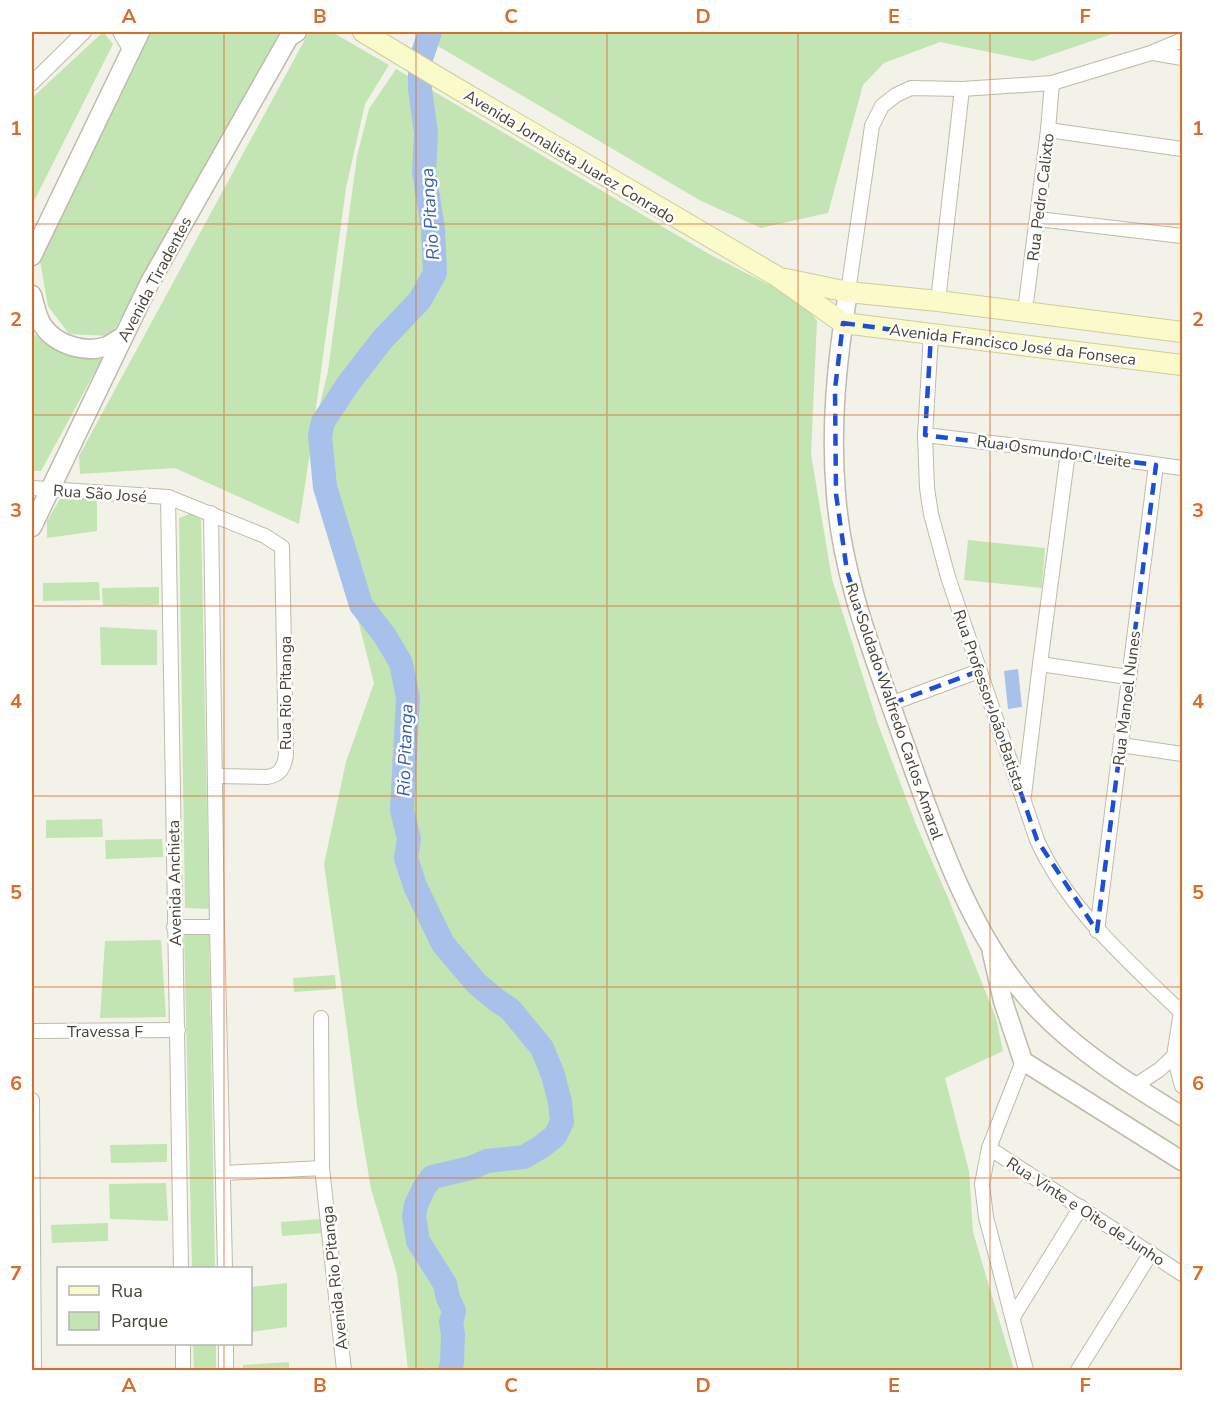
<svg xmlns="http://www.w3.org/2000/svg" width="1214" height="1402" font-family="'Nunito Sans',sans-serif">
<rect width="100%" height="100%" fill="#f3f2e8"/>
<g fill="#c3e4b3">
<polygon points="103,32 113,44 32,205 32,98"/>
<polygon points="148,32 280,32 111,336 69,334 48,306 40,261"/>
<polygon points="309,32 332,32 389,65 365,104 346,188 312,437 328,371 357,156 369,109 396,69 709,254 804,303 817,321 811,454 832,579 878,724 917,827 949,900 996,1018 1003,1051 945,1078 969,1171 973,1232 1014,1370 408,1370 397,1274 371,1189 357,1105 338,961 324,864 346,762 374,683 356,612 326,525 312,439 299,524 175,468 80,474 79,456"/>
<polygon points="414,32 1118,32 1033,61 940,42 884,63 863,85 828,213 761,228 701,201"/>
<polygon points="32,333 58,351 102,359 41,471 32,471"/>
<polygon points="60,499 97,499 97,531 47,538 47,521"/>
<polygon points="190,514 201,519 209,909 185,908 179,518"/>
<polygon points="968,540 1045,548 1042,588 964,580"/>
<polygon points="99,582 100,600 43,601 43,583"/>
<polygon points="159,587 159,605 103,606 102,588"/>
<polygon points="100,627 157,630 157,665 101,665"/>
<polygon points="102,819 103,837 46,838 46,820"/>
<polygon points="162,839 163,857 106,859 105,840"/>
<polygon points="209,933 215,1268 192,1268 184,934"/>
<polygon points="161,940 166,1017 100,1018 105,941"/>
<polygon points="335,975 336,989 294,992 293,978"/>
<polygon points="167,1144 167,1162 111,1163 110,1145"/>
<polygon points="166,1183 168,1221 110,1219 109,1184"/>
<polygon points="323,1219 324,1233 282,1236 281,1222"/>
<polygon points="108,1223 108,1241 52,1243 51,1225"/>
<polygon points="287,1283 287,1327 251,1332 251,1287"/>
<polygon points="193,1344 216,1344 216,1370 194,1370"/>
<polygon points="289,1362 289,1370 243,1370 243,1365"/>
</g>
<polygon fill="#a8c1eb" points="1018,669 1022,707 1008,709 1004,671"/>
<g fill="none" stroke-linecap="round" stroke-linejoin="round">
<polyline stroke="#a8c1eb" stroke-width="24" points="430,32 420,62 420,89 426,133 424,172 433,229 435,273 420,300 382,340 348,384 323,422 320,436 325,487 361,605 385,636 401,663 408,698 402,810 409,839 406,858 415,886 443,944 477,984 499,1002 510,1009 542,1048 553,1075 560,1102 562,1122 555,1136 541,1147 524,1157 487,1161 471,1168 432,1177 424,1188 416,1205 414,1216 418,1241 445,1284 448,1298 454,1311 451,1322 453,1334 452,1363 450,1370"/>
<g stroke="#bebbab" stroke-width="16">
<g id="minor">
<polyline points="120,32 131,51"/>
<polyline points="1153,53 1182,58"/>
<polyline points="32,83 84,32"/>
<polyline points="1048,130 1182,149"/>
<polyline points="1038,219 1182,236"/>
<polyline points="848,292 872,126 882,106 896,95 911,88 962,89 1052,83 1151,53 1182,40"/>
<polyline points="938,301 962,89"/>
<polyline points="1025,311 1048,130 1052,83"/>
<path d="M931 335 925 435 927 488 931 514 948 577 1037 840C1068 909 1128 961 1182 1013"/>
<polyline points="925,435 1068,452 1182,468"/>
<path d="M32 488 168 497 265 536 282 547 286 755C284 768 280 775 267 777L216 776"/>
<polyline points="168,497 181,1268"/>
<polyline points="211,513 217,927 225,1268"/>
<polyline points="1040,664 1128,677"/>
<polyline points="890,704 979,671"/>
<polyline points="1121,745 1182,754"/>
<polyline points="1024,795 1040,664 1068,452"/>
<polyline points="174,927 217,927"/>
<polyline points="1097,931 1156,465"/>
<polyline points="1182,1006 1174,1056 1182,1086"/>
<polyline points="321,1018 322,1168"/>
<polyline points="32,1031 178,1030"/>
<polyline points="1023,1061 989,1148 982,1184 986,1217 1026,1370"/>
<polyline points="1133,1087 1159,1070 1174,1056"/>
<polyline points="32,1100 34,1370"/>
<polyline points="989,1148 1182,1274"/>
<polyline points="224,1173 322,1168 344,1370"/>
<polyline points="1013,1317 1081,1207"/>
<polyline points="183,1344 183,1370"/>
<polyline points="226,1344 226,1370"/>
<polyline points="1078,1370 1151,1253"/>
</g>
</g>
<g stroke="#bebbab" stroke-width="21">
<g id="tertiary">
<polyline points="32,256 140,32"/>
<path d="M848 292C837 359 830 426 836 494 842 577 873 654 900 731 932 821 967 931 1032 1003 1075 1050 1128 1083 1182 1116"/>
<path d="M32 295C35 305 37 318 43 326 56 345 86 354 107 346 113 343 118 339 124 336"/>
<polyline points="32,527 150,282 289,37 297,32"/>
<polyline points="992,953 1003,1001 1023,1061 1182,1161"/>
</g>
</g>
<g stroke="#cfcd9a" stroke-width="22">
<g id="secondary">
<polyline points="363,32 451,85 778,277 843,323 1182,365"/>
<polyline points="786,279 848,292 938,301 1182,332"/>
</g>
</g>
<use href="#minor" stroke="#fff" stroke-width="14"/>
<use href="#tertiary" stroke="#fff" stroke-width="18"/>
<use href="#secondary" stroke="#fbfaca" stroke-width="20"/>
</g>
<path fill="none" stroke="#1d4ed8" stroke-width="4.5" stroke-dasharray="12 8" stroke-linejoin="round" d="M843 323 931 335 925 435 1156 465 1097 931 1037 840 979 671 890 704 847 571 836 494 835 389Z"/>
<path fill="none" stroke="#da6c29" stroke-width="1.5" stroke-opacity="0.55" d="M224 32V1268M416 32V1370M607 32V1370M798 32V1370M990 32V1370M32 224H1182M32 415H1182M32 606H1182M32 796H1182M32 987H1182M32 1178H1182M224 1344V1370"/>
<g text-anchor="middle" stroke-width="5" stroke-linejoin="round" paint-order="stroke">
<g font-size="16" fill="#464337" stroke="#fff">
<text transform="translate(570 156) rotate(31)" y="6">Avenida Jornalista Juarez Conrado</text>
<text transform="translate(1040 197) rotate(-83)" y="6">Rua Pedro Calixto</text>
<text transform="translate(154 279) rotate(-62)" y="6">Avenida Tiradentes</text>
<text transform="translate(1013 344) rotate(7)" y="6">Avenida Francisco José da Fonseca</text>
<text transform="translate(1054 451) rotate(8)" y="6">Rua Osmundo C Leite</text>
<text transform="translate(100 493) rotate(4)" y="6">Rua São José</text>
<text transform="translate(285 693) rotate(-90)" y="6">Rua Rio Pitanga</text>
<text transform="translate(1126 698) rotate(-83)" y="6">Rua Manoel Nunes</text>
<text transform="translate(990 700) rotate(71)" y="6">Rua Professor João Batista</text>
<text transform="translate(895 711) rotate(71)" y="6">Rua Soldado Walfredo Carlos Amaral</text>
<text transform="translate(174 883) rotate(-91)" y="6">Avenida Anchieta</text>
<text x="105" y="1037">Travessa F</text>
<text transform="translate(1086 1211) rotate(33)" y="6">Rua Vinte e Oito de Junho</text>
<text transform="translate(334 1278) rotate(-96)" y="6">Avenida Rio Pitanga</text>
</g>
<g font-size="18" font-style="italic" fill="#3760aa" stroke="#fff">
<text transform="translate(430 214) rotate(-94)" y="6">Rio Pitanga</text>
<text transform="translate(405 750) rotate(-88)" y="6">Rio Pitanga</text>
</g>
</g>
<rect width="1214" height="1402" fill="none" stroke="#ffffff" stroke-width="66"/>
<rect x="57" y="1267" width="195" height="78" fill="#ffffff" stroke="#b5b4af" stroke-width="1.5"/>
<rect x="69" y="1286" width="30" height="9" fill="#fbfaca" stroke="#b5b4af" stroke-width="1.5"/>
<text x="111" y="1297" font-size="18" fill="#464337">Rua</text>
<rect x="69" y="1312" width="30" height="18" fill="#c3e4b3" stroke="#b5b4af" stroke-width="1.5"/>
<text x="111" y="1327" font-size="18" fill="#464337">Parque</text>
<rect x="33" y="33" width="1148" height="1336" fill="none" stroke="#da6c29" stroke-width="2"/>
<g font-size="20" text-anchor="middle" font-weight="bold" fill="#da6c29">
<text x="129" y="23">A</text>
<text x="320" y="23">B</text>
<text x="511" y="23">C</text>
<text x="703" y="23">D</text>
<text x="894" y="23">E</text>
<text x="1085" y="23">F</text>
<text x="16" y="135">1</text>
<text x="1198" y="135">1</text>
<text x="16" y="326">2</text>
<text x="1198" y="326">2</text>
<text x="16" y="517">3</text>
<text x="1198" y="517">3</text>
<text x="16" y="708">4</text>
<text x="1198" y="708">4</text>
<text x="16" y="899">5</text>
<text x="1198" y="899">5</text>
<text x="16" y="1090">6</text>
<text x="1198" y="1090">6</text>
<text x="16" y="1280">7</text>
<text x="1198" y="1280">7</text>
<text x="129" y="1392">A</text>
<text x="320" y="1392">B</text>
<text x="511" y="1392">C</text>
<text x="703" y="1392">D</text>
<text x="894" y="1392">E</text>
<text x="1085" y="1392">F</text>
</g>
</svg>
